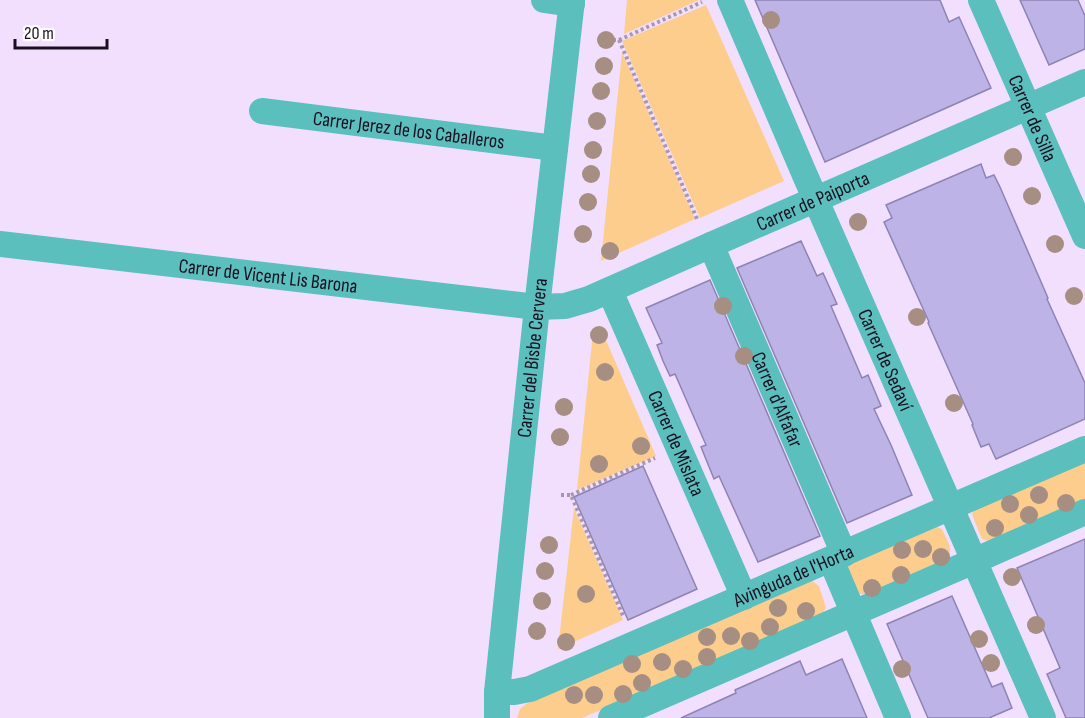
<svg xmlns="http://www.w3.org/2000/svg" width="1085" height="718" font-family="'Sofia Sans Condensed',sans-serif">
<rect width="100%" height="100%" fill="#f2dffd"/>
<g fill="#fdcd8e">
<polygon points="627,0 699,0 624,34"/>
<polygon points="706,5 784,181 700,218 622,41"/>
<polygon points="622,52 695,219 601,261"/>
<polygon points="602,331 656,456 577,490 593,332"/>
<polygon points="1085,461 1085,499 992,540 988,541 982,539 973,517 972,514 974,510"/>
<polygon points="574,508 623,620 558,649"/>
<path d="M937 527 942 529C946 539 955 550 947 560L867 594H860L856 591 847 567 848 565Z"/>
<polygon points="812,581 819,586 826,608 823,613 813,618 582,718 517,718 520,709 526,704 806,582"/>
</g>
<g fill="#bdb3e7" stroke="#8d83b4" stroke-width="1.5">
<polygon points="755,0 940,0 949,22 959,17 991,88 825,162"/>
<polygon points="1020,0 1078,0 1085,16 1085,49 1049,65"/>
<polygon points="981,164 986,178 994,175 1000,187 1048,298 1047,299 1085,383 1085,419 996,459 989,444 981,447 972,425 973,424 928,323 929,322 884,222 892,218 886,205"/>
<polygon points="801,241 817,276 823,273 837,304 831,306 862,378 868,375 881,406 874,409 891,445 912,495 847,523 737,268"/>
<polygon points="710,280 820,536 758,562 719,476 714,479 701,447 706,445 675,374 670,376 663,361 657,345 662,343 646,308"/>
<polygon points="643,466 697,589 628,620 574,497"/>
<polygon points="1085,539 1085,718 1066,718 1047,674 1060,668 1017,568"/>
<polygon points="952,596 992,687 1002,683 1012,708 989,718 928,718 887,624"/>
<polygon points="842,659 867,718 681,718 736,693 735,690 800,661 806,675"/>
</g>
<g fill="none" stroke-linecap="round" stroke-linejoin="round">
<g stroke="#a797b0" stroke-width="4" stroke-dasharray="3 3" stroke-linecap="butt">
<polyline points="613,40 619,40 702,2"/>
<polyline points="619,40 698,221"/>
<polyline points="561,495 571,495 624,618"/>
<polyline points="571,495 655,458"/>
</g>
<g stroke="#5bbfbd" stroke-width="26">
<polyline points="544,0 572,4"/>
<path id="s1" d="M730 0 804 173 1043 718"/>
<path id="s2" d="M981 0 1085 236"/>
<path id="s3" d="M262 111 555 148"/>
<path id="s4" d="M0 244 537 307 565 306 589 299 711 245 1085 82"/>
<path id="s5" d="M711 245 844 554"/>
<path id="s6" d="M610 291 744 597"/>
<polyline points="831,560 898,718"/>
<path id="s7" d="M497 692H514L530 689 1085 449"/>
<path id="s8" d="M497 718V692L537 307 572 0"/>
<polyline points="611,718 974,561 1085,512"/>
</g>
</g>
<g fill="#a78e83">
<circle cx="771" cy="20" r="9"/>
<circle cx="606" cy="40" r="9"/>
<circle cx="604" cy="66" r="9"/>
<circle cx="601" cy="91" r="9"/>
<circle cx="597" cy="121" r="9"/>
<circle cx="593" cy="150" r="9"/>
<circle cx="1013" cy="157" r="9"/>
<circle cx="591" cy="174" r="9"/>
<circle cx="1032" cy="196" r="9"/>
<circle cx="588" cy="202" r="9"/>
<circle cx="858" cy="222" r="9"/>
<circle cx="583" cy="234" r="9"/>
<circle cx="1055" cy="244" r="9"/>
<circle cx="610" cy="251" r="9"/>
<circle cx="1074" cy="296" r="9"/>
<circle cx="723" cy="306" r="9"/>
<circle cx="917" cy="317" r="9"/>
<circle cx="599" cy="335" r="9"/>
<circle cx="744" cy="356" r="9"/>
<circle cx="605" cy="372" r="9"/>
<circle cx="954" cy="403" r="9"/>
<circle cx="564" cy="407" r="9"/>
<circle cx="560" cy="437" r="9"/>
<circle cx="641" cy="446" r="9"/>
<circle cx="599" cy="464" r="9"/>
<circle cx="1039" cy="495" r="9"/>
<circle cx="1066" cy="503" r="9"/>
<circle cx="1010" cy="504" r="9"/>
<circle cx="1029" cy="515" r="9"/>
<circle cx="995" cy="528" r="9"/>
<circle cx="549" cy="545" r="9"/>
<circle cx="923" cy="549" r="9"/>
<circle cx="902" cy="550" r="9"/>
<circle cx="941" cy="557" r="9"/>
<circle cx="545" cy="571" r="9"/>
<circle cx="901" cy="575" r="9"/>
<circle cx="1012" cy="577" r="9"/>
<circle cx="872" cy="588" r="9"/>
<circle cx="586" cy="594" r="9"/>
<circle cx="542" cy="601" r="9"/>
<circle cx="778" cy="608" r="9"/>
<circle cx="806" cy="611" r="9"/>
<circle cx="1036" cy="625" r="9"/>
<circle cx="770" cy="627" r="9"/>
<circle cx="537" cy="631" r="9"/>
<circle cx="731" cy="636" r="9"/>
<circle cx="707" cy="637" r="9"/>
<circle cx="979" cy="639" r="9"/>
<circle cx="750" cy="641" r="9"/>
<circle cx="566" cy="642" r="9"/>
<circle cx="707" cy="657" r="9"/>
<circle cx="662" cy="662" r="9"/>
<circle cx="991" cy="663" r="9"/>
<circle cx="632" cy="664" r="9"/>
<circle cx="683" cy="669" r="9"/>
<circle cx="902" cy="669" r="9"/>
<circle cx="642" cy="683" r="9"/>
<circle cx="623" cy="694" r="9"/>
<circle cx="574" cy="695" r="9"/>
<circle cx="594" cy="695" r="9"/>
</g>
<g text-anchor="middle" stroke-width="6" stroke-linejoin="round" paint-order="stroke">
<g font-size="20" fill="#1a0f20" stroke="#fff">
<text dy="7" stroke="none"><textPath href="#s2" startOffset="129">Carrer de Silla</textPath></text>
<text dy="7" stroke="none"><textPath href="#s3" startOffset="148">Carrer Jerez de los Caballeros</textPath></text>
<text dy="7" stroke="none"><textPath href="#s4" startOffset="838">Carrer de Paiporta</textPath></text>
<text dy="7" stroke="none"><textPath href="#s4" startOffset="270">Carrer de Vicent Lis Barona</textPath></text>
<text dy="7" stroke="none"><textPath href="#s8" startOffset="362">Carrer del Bisbe Cervera</textPath></text>
<text dy="7" stroke="none"><textPath href="#s1" startOffset="392">Carrer de Sedaví</textPath></text>
<text dy="7" stroke="none"><textPath href="#s5" startOffset="168">Carrer d'Alfafar</textPath></text>
<text dy="7" stroke="none"><textPath href="#s6" startOffset="166">Carrer de Mislata</textPath></text>
<text dy="7" stroke="none"><textPath href="#s7" startOffset="320">Avinguda de l'Horta</textPath></text>
</g>
</g>
<path d="M15 39v9h92v-9" fill="none" stroke="#1a0f20" stroke-width="3"/>
<text x="24" y="39" font-size="18" fill="#1a0f20" stroke="#ffffff" stroke-width="4.5" paint-order="stroke">20 m</text>
</svg>
